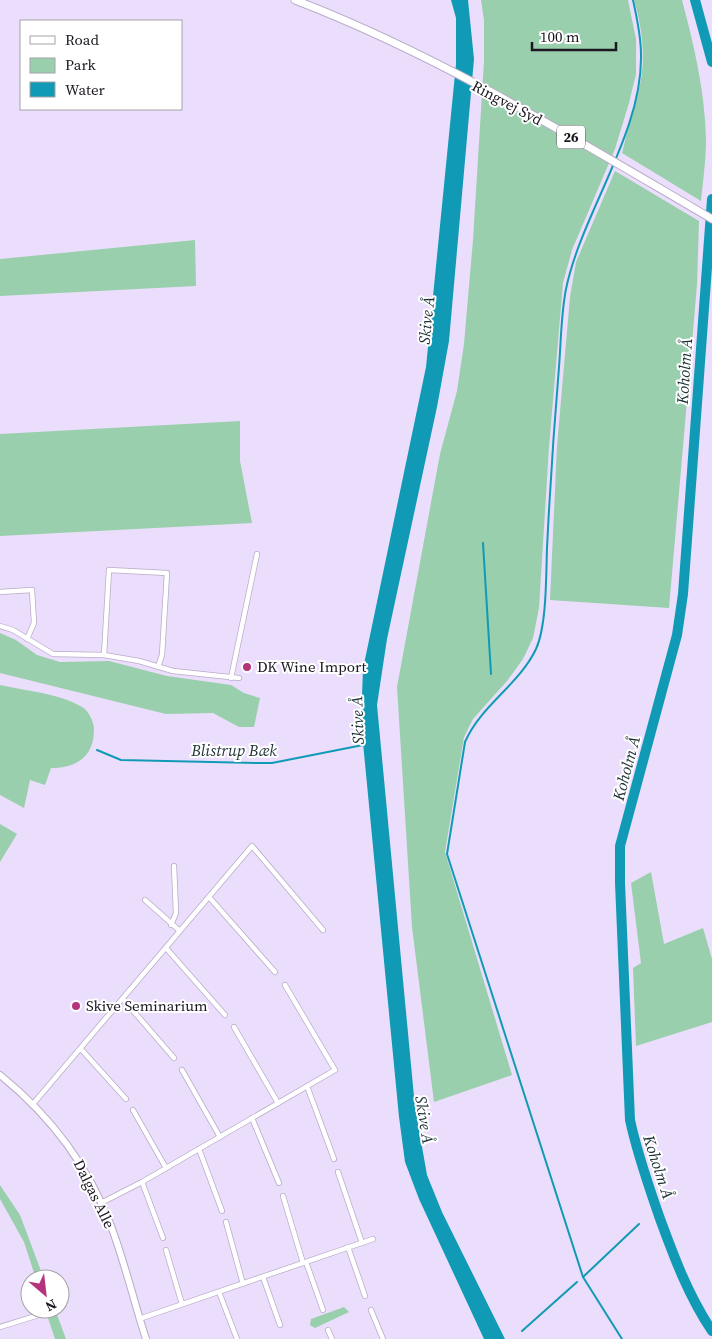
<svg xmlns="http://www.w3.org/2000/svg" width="712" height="1339" font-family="'Source Serif 4',serif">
<rect width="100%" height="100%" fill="#ebdefc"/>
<g fill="#99cfac">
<polygon points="481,0 628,0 636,39 636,74 629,103 615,149 572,250 563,283 549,447 539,608 533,638 523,659 507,681 473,719 464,737 445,852 512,1075 434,1102 412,927 397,687 440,454 457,391 464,344 473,240 484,61 484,20"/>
<path d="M634 0H682C694 45 705 92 706 139 706 160 703 181 701 201L622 153C627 130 635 108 640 85 646 58 642 26 634 0Z"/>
<polygon points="615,171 699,221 697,285 669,608 550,600 557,446 570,297 576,262"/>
<polygon points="195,240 196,286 0,296 0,259"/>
<polygon points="240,421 240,461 252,523 0,536 0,434"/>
<polygon points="0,633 16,640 37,655 60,662 109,661 167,676 231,685 244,693 260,698 254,727 239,727 213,713 166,714 0,673"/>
<path d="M0 685C26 691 59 693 82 707 89 711 94 722 94 730 94 757 76 768 51 768L45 785 30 780 24 808 0 795Z"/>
<polygon points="0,824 17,834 0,862"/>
<polygon points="651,872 664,944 703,928 712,959 712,1022 636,1046 633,968 641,963 631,883"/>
<polygon points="0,1185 20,1215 44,1279 36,1279 24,1242 0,1199"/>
<polygon points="344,1307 349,1312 315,1328 310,1325 311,1319"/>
<polygon points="45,1309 55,1309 66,1339 55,1339"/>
</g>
<polygon fill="#119ab6" points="451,0 468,0 474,59 449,341 437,407 387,639 377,705 415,1107 427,1175 442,1212 505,1339 484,1339 419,1199 405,1162 399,1117 361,722 363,669 426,367 456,64 456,18"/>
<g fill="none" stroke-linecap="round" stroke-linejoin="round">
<g stroke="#119ab6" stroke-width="2">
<polyline points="483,543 491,674"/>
<polyline points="97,750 121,760 259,763 272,763 363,745"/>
<polyline points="583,1277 639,1224"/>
<polyline points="522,1331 577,1282"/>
<path d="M622 1339 583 1277 447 854 465 742C481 705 519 685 536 649 547 625 546 574 547 548 550 487 554 427 559 367 561 342 561 314 566 289 582 212 643 133 641 54 641 36 637 18 633 0"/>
</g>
<g stroke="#119ab6" stroke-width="10">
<polyline points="695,0 712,62"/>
<path d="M712 199 683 594 677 635 620 846V883L630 1120C637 1153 648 1184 659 1216 674 1257 688 1295 712 1331"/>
</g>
<g stroke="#b9acc8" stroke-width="6">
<g id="street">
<polyline points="0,592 32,590 34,623 27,639"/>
<polyline points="0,626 13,630 53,654 104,655 139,661 173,671 239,678"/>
<polyline points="104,655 109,570 167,573 162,655 158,667"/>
<polyline points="231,678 257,554"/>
<polyline points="209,897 275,972"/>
<polyline points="145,900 180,931"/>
<polyline points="171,925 176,913 174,866"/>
<polyline points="166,948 225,1015"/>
<polyline points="123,999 174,1058"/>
<polyline points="234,1027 278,1103"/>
<polyline points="81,1049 126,1099"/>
<polyline points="182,1070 220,1137"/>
<polyline points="307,1086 334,1159"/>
<polyline points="33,1104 252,846 323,930"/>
<polyline points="133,1110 166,1168"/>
<polyline points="252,1118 279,1183"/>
<polyline points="199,1149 222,1211"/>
<polyline points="338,1172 362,1243"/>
<polyline points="142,1182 163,1238"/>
<polyline points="283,1196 303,1263"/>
<polyline points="101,1203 142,1182 335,1070 285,985"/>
<polyline points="226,1222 243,1284"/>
<polyline points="348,1247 365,1296"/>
<polyline points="166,1250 182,1304"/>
<polyline points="306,1262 323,1310"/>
<polyline points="263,1277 280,1325"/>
<polyline points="219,1292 237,1339"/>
<polyline points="371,1310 383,1339"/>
<polyline points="139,1319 373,1239"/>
<polyline points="0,1327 42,1314"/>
<polyline points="328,1330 332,1339"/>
</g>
</g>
<g stroke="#b9acc8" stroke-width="8">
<path id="secondary" d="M0 1075C51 1116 88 1165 111 1226 125 1263 134 1302 146 1339"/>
</g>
<g stroke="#b9acc8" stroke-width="9">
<path id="primary" d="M295 0C441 56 577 140 712 219"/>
</g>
<use href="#street" stroke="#fff" stroke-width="4.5"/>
<use href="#secondary" stroke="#fff" stroke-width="6"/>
<use href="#primary" stroke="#fff" stroke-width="7"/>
</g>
<g fill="#b5337d" stroke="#fff" stroke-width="2">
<circle cx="247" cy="667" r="5"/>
<circle cx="76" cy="1006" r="5"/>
</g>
<g text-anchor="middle" stroke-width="4" stroke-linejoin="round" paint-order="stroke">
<rect fill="#fff" stroke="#605d64" stroke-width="1" x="557" y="125.5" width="28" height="23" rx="4"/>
<g font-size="14" font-weight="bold" fill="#1c1721">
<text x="571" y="142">26</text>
</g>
<g font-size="15" fill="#1c1721" stroke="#fff">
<text transform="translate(507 103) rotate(28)" y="5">Ringvej Syd</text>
<text transform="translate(94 1194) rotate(64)" y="5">Dalgas Alle</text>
</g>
<g font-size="15" fill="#1c1721" stroke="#fff" text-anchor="start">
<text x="257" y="672">DK Wine Import</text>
<text x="86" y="1011">Skive Seminarium</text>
</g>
<g font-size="16" font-style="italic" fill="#1c3136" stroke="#fff">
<text transform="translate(426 320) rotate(-84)" y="6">Skive Å</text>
<text transform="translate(684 371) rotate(-86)" y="6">Koholm Å</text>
<text transform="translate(357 720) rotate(-92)" y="6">Skive Å</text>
<text x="234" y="756">Blistrup Bæk</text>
<text transform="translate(626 768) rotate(-75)" y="6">Koholm Å</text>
<text transform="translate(425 1120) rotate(81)" y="6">Skive Å</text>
<text transform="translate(659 1167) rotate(72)" y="6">Koholm Å</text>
</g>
</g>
<rect x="20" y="20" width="162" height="90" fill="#ffffff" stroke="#a4a2a6"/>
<rect x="30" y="36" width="25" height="8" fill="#ffffff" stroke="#a4a2a6"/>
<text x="65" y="45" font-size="15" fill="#1c1721">Road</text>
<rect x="30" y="58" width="25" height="15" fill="#99cfac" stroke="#a4a2a6"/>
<text x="65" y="70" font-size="15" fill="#1c1721">Park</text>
<rect x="30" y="82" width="25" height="15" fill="#119ab6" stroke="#a4a2a6"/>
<text x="65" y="95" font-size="15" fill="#1c1721">Water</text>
<g transform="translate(45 1294) rotate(152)"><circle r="24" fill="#ffffff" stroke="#a4a2a6"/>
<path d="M0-4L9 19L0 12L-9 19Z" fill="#b5337d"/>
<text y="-8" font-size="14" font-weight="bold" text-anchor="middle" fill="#1c1721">N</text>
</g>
<path d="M532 42v8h84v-8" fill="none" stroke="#1c1721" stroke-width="2.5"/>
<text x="540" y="42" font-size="15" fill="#1c1721" stroke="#ffffff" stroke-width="4" paint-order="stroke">100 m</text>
</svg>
